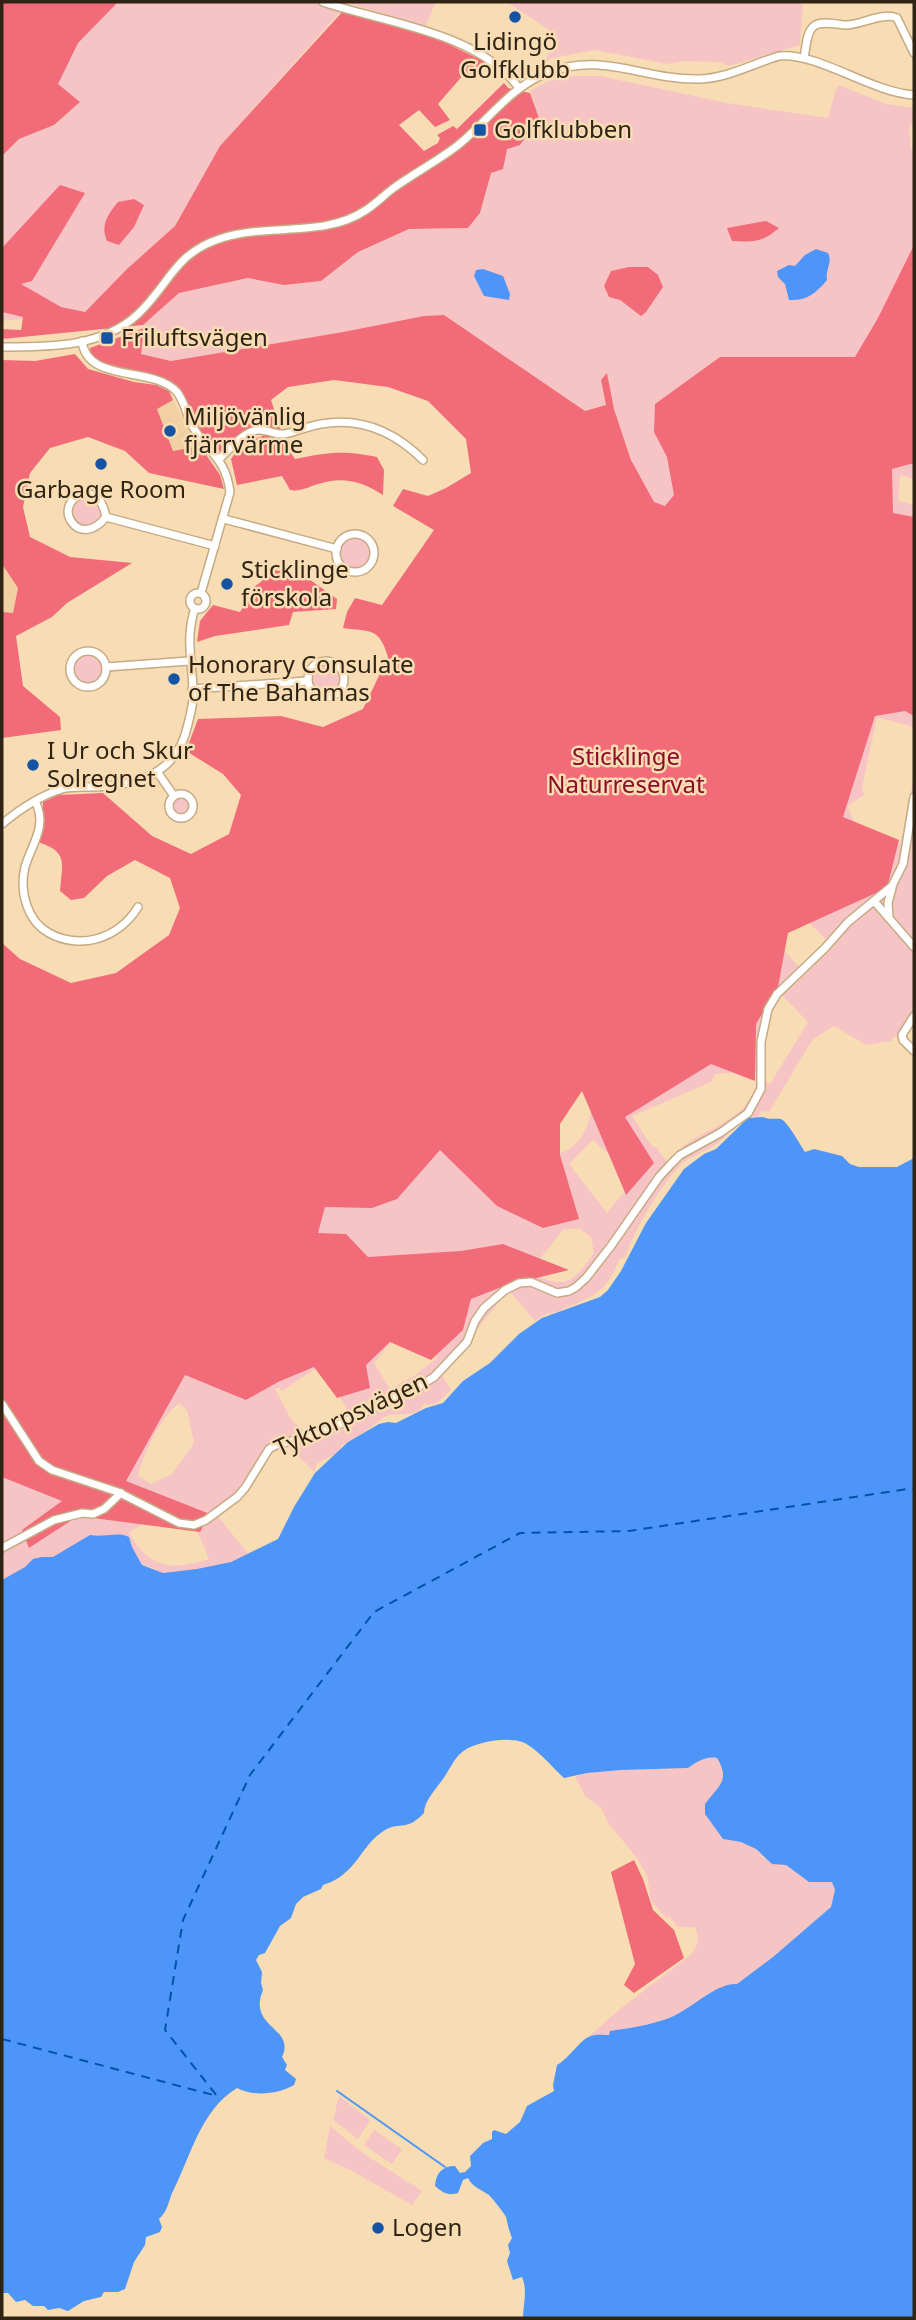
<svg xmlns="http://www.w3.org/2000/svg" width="916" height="2320" font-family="'Noto Sans',sans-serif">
<rect width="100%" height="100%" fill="#f8dcb3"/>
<g fill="#f1d0a1">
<polygon points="173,400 191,434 200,446 173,451 157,408"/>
<polygon points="2,564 18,588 13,614 2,612"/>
</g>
<g fill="#f7c4c5" fill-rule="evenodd">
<polygon points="118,2 436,2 425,26 348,3 220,146 175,226 127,269 85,312 2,321 2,156 19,139 54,125 80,102 57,85 77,43"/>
<polygon points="507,2 803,2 800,45 729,66 719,62 686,61 668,64 595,50 552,58 543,64 557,35"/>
<path d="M573 76H600L727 103 828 118 836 89 839 85 886 104 914 108V119L909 128 911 150 914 151V479L900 475 898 501 914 505V727L877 717 862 788 864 795 847 806 859 830 900 845 914 777V1019L898 1039 895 1036 891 1041 866 1045 834 1026 812 1040 769 1112 761 1111 757 1119 754 1116C737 1122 729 1135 715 1145 706 1151 696 1154 687 1160 668 1172 631 1235 626 1257L619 1259C610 1284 601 1293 577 1303 569 1307 563 1307 557 1314L556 1312H553V1315L548 1313 535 1321 509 1291C485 1317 465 1347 442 1375L451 1390 437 1403 427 1405 425 1403C417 1420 399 1411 386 1416 381 1418 377 1423 373 1426 362 1434 351 1439 341 1446L340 1451C333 1457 323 1458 316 1465L315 1472 288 1447 269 1453 249 1486 216 1514 250 1556 234 1562 230 1561 227 1566 164 1575 156 1571V1569L143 1565 2 1599V986L111 1020 633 464 614 409 607 374 601 380 606 405 585 411 444 315 424 316 343 332 171 361 141 354 143 325 179 293 249 278 284 285 321 281 358 252 409 229 468 228 480 213 491 173 507 148 539 118 530 91 549 81ZM721 357 783 358 655 404ZM802 915 828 942 800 968 774 939ZM782 995 808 1022 770 1084 765 1082C763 1051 762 1019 782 995ZM758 1071C753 1119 720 1121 686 1144 679 1149 674 1158 668 1164L657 1148 651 1145 632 1116 711 1082 715 1074ZM555 1086 594 1093C591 1118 586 1146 558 1154ZM593 1140 635 1178 607 1213 569 1164ZM564 1229H580L591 1237 594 1253C573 1283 566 1290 530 1273L533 1267ZM414 1323 437 1358 414 1376 390 1389 374 1363 398 1333ZM323 1364 349 1414 330 1424 305 1431 292 1421 275 1389 279 1387 282 1391ZM179 1403 187 1410 194 1443 172 1474 151 1484 138 1476C145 1450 159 1420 179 1403ZM155 1515 196 1528 209 1559C171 1571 150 1569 129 1533Z"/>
<circle cx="87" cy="511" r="14"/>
<circle cx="355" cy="553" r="15"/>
<circle cx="88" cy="669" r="14"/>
<circle cx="326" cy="679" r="15"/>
<circle cx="182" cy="807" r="9"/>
<path d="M711 1757 717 1758C730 1781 718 1786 705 1804L723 1839 741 1842 756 1849 764 1858 786 1865 809 1882H832L835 1890 831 1907 773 1957 737 1984 708 1994 693 2006 671 2017 645 2026 611 2031 609 2035 592 2036 587 2038 620 2009 688 1957C698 1948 700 1940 695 1927H677L670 1917 666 1918 651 1900 647 1876 637 1858 608 1823 602 1809 585 1796 575 1777 586 1773 621 1770 688 1768 700 1760Z"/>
<polygon points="339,2096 370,2120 358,2139 333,2120"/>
<polygon points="330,2126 364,2154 422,2191 412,2205 354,2172 324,2158"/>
<polygon points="374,2130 402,2149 392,2164 364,2145"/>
</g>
<g fill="#f16c78">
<polygon points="2,2 118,2 78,43 58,84 80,102 54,125 19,139 2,156"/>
<path d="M344 10 438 39 485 62C478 70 475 76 464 74L438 104 450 120 435 127 419 110 399 125 424 151 438 143 440 138 437 135 453 126 457 129 504 83 508 88 530 93 539 118 520 145 507 149 503 169 491 173 480 213 468 228 409 229 358 252 321 281 284 285 248 278 179 293 143 325 2 339V329L21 330 23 317 2 312V248L60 185 85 193 32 281 21 284 61 307 85 312 127 269 175 226 220 146Z"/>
<path d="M134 199 144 205 134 227 119 245 107 241C100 225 108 214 118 202Z"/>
<path d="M766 221 779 228C762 243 753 242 732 241L727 228Z"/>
<path d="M914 245V463L892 469 893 513 914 517V716L905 711 875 716 843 817 899 840 887 888 788 933 778 987 756 1024 755 1081 711 1064 625 1117 654 1163 626 1195 582 1091 560 1124V1155L579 1219 543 1228 497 1206 440 1150 397 1199 372 1208 325 1207 318 1233 346 1234 368 1257 461 1251 503 1244 569 1270 504 1286 471 1299 463 1330 431 1360 390 1342 366 1365 370 1388 337 1398 314 1367 278 1382 246 1400 185 1375 126 1481 210 1514 200 1532 78 1516 29 1548 22 1530 62 1501 2 1477V943L20 959 71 983 116 973 169 935 180 908 170 878 135 860 107 876 84 898 71 900 60 891C62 863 69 852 38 842L43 824V802L58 795 103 793 152 836 191 854 229 834 241 795 223 774 186 751 198 719 281 716 323 727 363 709 388 657C379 627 371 632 343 628L347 612 355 598 382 605 434 530 393 506 403 489 428 496 446 488 471 473 466 439 428 401 388 387 334 380 288 387 271 400 281 431 262 427 221 452C194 437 195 404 176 386 152 366 114 376 91 355L90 348 144 328 141 354 171 361 343 332 424 316 444 315 585 411 606 405 601 380 607 373 614 409 631 460 654 502 665 506 674 495 667 457 654 432 655 404 720 357H855L878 318Z"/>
<polygon points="629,267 648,267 658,275 663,287 646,312 641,316 620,300 609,297 604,286 611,271"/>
<polygon points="75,354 88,369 134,382 156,385 169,391 173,400 157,409 173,451 200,446 220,475 224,489 149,473 125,451 88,437 50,448 30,473 23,507 30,537 70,557 132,563 67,603 52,617 16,636 23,686 60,717 61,730 2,738 2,612 13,613 18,588 2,564 2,360 35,361"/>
<path d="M267 435 281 439 295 459C327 452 345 450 377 457L384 470 383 495C362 481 342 476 318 484 308 487 300 492 290 490L282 476 237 485 231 459C240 446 251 438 267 435Z"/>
<polygon points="265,569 302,574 337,599 336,609 293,612 289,625 215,636 197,642 200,621 213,605 240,612 246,602 255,599 257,595 254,587 262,581"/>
<polygon points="634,1860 643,1879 653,1910 674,1930 684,1958 634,1993 624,1985 635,1964 611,1872"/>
</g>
<g fill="#4d95f8">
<path d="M816 249 828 253C833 262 825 270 827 280 816 293 807 301 789 300L785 284 778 277 777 271 789 265 795 266 805 255Z"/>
<polygon points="483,269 503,276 510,294 509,300 484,296 474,276 476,270"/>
<path d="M763 1117C770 1120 774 1118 781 1119 787 1121 801 1146 805 1152L814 1149 842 1156 850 1164 859 1167H897L914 1158V2318H523C523 2304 528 2291 522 2277L513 2280 507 2261 510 2253 508 2245 512 2238C509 2231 508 2225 506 2217 505 2214 492 2198 489 2195 482 2190 472 2187 468 2178L463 2180 458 2193C448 2196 443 2193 435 2186 436 2173 442 2166 455 2166L460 2173 465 2172 471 2166 470 2156 483 2143 492 2139V2132L494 2130 506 2134 520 2122 527 2106 554 2091 553 2085 557 2065C571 2057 580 2039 591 2036 596 2034 604 2035 609 2035L610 2031C631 2028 650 2025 669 2018 692 2009 715 1983 737 1984L773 1957 831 1907 835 1890 832 1882H809L786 1865 772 1864 756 1849 741 1842 723 1839 705 1814V1804C718 1786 731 1781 717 1758 705 1756 697 1762 688 1768L621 1770 587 1773 564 1778C552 1767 542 1754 528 1745 514 1735 479 1741 465 1750 456 1755 451 1767 445 1776 438 1787 424 1800 424 1813 406 1832 401 1821 385 1830 359 1846 358 1874 323 1885L321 1889 303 1897 296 1904 291 1918 280 1926 265 1953 259 1955 256 1960 262 1972 261 1983 263 1990C247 2028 296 2027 282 2057L287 2065 285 2070 296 2079 294 2085C279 2094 253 2097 237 2088 201 2110 191 2155 174 2189 168 2200 169 2210 159 2219L162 2227 160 2232 146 2237 145 2245 134 2262 125 2289 118 2292H104L101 2297 84 2301 68 2311 59 2308 48 2310 44 2306H33L25 2300 16 2302 8 2293H2V1580L25 1567 33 1559 42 1557H53L90 1535C104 1538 117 1531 129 1537L132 1547 142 1565 163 1573 197 1569 231 1562 278 1539 294 1507 315 1473 348 1442 379 1424 388 1422 396 1423 426 1408 443 1403 463 1381 490 1363 519 1334 542 1318 600 1297 608 1290 621 1271 646 1223 684 1169 704 1154 716 1149 748 1118Z"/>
</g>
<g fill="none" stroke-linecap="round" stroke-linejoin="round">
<polyline stroke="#4d95f8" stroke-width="2" points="337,2091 445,2167"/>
<polyline stroke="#0551a9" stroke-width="2" stroke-dasharray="9 7" stroke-linecap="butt" points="2,2039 217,2096 165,2030 183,1920 250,1775 374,1612 520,1533 629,1531 914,1488"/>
<g stroke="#c5aa83" stroke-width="10">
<g id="minor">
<path d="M323 2C385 23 478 32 519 88"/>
<path d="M804 58C806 49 806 32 814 26 822 20 838 25 847 25 863 24 883 12 897 18L914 53"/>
<path d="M82 341C87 384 153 365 177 392 185 402 187 417 193 427 208 453 226 458 230 492L201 593"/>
<path d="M2 347C47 347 102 348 138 314 170 284 174 253 222 238 268 223 325 238 366 210 377 203 385 194 395 187 415 173 437 161 457 146 487 122 510 87 547 73 602 51 643 80 698 79 726 79 752 64 779 56 818 52 870 92 914 95"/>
<path d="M219 459C229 450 244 431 258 430 266 429 275 435 284 434 296 432 308 426 321 424 361 417 395 432 423 460"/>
<path d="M85 493C99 495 103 503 106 517 78 552 49 503 85 493Z"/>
<polyline points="106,517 215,546"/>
<polyline points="224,519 337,549"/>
<circle cx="355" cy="553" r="19"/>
<circle cx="198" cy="601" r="8"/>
<circle cx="88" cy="669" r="18"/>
<circle cx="326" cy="679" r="18"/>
<polyline points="106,667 189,661"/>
<polyline points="192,689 307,681"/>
<polyline points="158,773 174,796"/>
<circle cx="181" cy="806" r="12"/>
<path d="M35 801C48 826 32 843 25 867 19 891 27 921 49 933 63 941 81 943 96 939 114 934 129 922 138 907"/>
<path d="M2 824C20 809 39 796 62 789 71 786 84 787 94 787 133 785 171 777 185 735 188 724 192 711 193 699 194 666 184 641 195 608"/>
<polyline points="874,901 914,947"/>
<polyline points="889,918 888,903 892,888"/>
<polyline points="914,1016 902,1035 903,1040 914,1051"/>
<polyline points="2,1404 39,1461 52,1470 118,1492 179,1523 194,1525 206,1520 237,1497 245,1488 269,1449 276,1445 319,1434 418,1387 434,1377 467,1342 475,1321 484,1308 505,1290 519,1283 531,1282 557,1293 569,1291 576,1287 586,1278 611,1246 659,1177 671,1164 680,1155 720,1133 748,1113 761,1089 761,1042 768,1009 777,994 825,948 848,922 892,886 903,864 914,797"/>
<polyline points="2,1548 54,1520 82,1513 93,1514 104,1509 121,1493"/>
</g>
</g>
<use href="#minor" stroke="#fff" stroke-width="7"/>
</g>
<g fill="#1554a4" stroke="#f8dcb3" stroke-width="2.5">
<circle cx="515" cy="17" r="7"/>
<rect x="473" y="123" width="14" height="14" rx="3.5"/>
<rect x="100" y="331" width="14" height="14" rx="3.5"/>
<circle cx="170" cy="431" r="7"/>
<circle cx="101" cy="464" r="7"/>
<circle cx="227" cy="584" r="7"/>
<circle cx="174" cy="679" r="7"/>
<circle cx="33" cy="765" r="7"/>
<circle cx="378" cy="2228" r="7"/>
</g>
<g text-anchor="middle" stroke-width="5" stroke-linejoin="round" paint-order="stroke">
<g font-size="24" fill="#2f2414" stroke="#f8dcb3" text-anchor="start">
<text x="515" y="50" text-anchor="middle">Lidingö<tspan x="515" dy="28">Golfklubb</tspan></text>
<text x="494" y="138">Golfklubben</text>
<text x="121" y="346">Friluftsvägen</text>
<text x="184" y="425">Miljövänlig<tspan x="184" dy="28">fjärrvärme</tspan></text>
<text x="101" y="498" text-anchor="middle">Garbage Room</text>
<text x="241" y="578">Sticklinge<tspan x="241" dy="28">förskola</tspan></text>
<text x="188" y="673">Honorary Consulate<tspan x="188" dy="28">of The Bahamas</tspan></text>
<text x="47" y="759">I Ur och Skur<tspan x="47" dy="28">Solregnet</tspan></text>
<text x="392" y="2236">Logen</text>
</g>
<g font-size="24" fill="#8b0d2a" stroke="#f8dcb3">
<text x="626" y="765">Sticklinge<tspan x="626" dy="28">Naturreservat</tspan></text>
</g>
<g font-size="24" fill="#2f2414" stroke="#f8dcb3">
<text transform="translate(351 1415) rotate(-25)" y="8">Tyktorpsvägen</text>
</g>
</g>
<rect width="916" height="2320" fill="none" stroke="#2f2414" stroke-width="7"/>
</svg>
